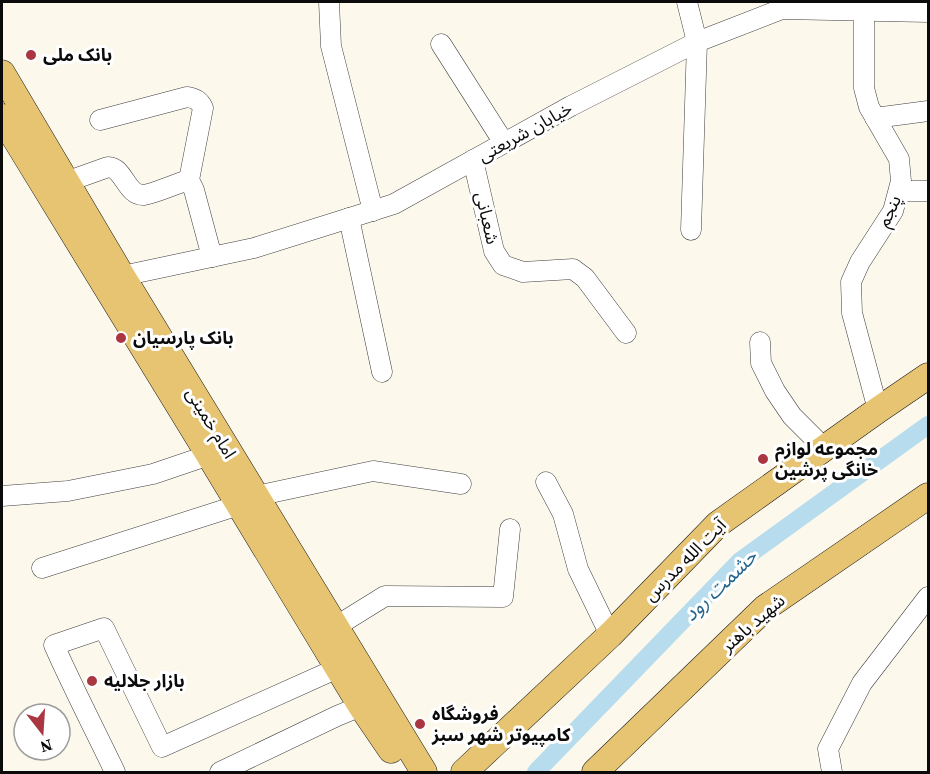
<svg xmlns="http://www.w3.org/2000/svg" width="930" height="774" font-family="'Source Serif 4','Noto Sans Arabic',serif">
<rect width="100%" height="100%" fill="#fcf8ec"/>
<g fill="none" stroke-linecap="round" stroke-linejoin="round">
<polyline stroke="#b7dced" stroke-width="18" points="536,772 740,561 928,425"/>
<g stroke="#3e3e3e" stroke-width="21">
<g id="minor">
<polyline points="329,2 331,46 373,211"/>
<polyline points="687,2 697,42 691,230"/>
<polyline points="864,11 864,88 869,107 899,159 901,181 893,211 860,262 851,282 852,313 878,410"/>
<polyline points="441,44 504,143"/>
<polyline points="875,118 928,111"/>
<path d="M100 120 187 97C195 98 200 101 203 108L189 180 194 190 212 257"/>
<polyline points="473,160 494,251 503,265 523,272 573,269 585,278 626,333"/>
<path d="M66 182 108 167C124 167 126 196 144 195 153 194 178 183 189 180"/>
<polyline points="899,191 928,191"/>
<polyline points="349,218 382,372"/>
<polyline points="122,276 254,248 394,204 571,106 697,42 782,9 928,12"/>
<polyline points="760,342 761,363 775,391 792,416 824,448"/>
<polyline points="546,482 563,514 578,569 610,635"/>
<polyline points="2,496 68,491 153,474 209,455"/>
<polyline points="256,496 373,471 461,484"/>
<polyline points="42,568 239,505"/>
<polyline points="335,627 385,596 503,597 510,529"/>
<path d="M115 772C95 730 73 688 54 645L104 628 162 747 338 668"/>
<polyline points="220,772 337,716 361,706"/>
<polyline points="832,772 828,749 862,683 928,597"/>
</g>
</g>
<g stroke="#1c1c1c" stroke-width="27">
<g id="major">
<polyline points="2,73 122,276 424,772"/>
<polyline points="2,117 209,455 361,706 391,750"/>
<polyline points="464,772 610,635 718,524 878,410 928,376"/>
<polyline points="595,772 765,608 928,496"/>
</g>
</g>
<use href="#minor" stroke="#fff" stroke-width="20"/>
<use href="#major" stroke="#e7c472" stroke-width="26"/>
</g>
<g fill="#a93641" stroke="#fff" stroke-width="2">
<circle cx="31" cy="55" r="6"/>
<circle cx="121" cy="338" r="6"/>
<circle cx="763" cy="459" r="6"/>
<circle cx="92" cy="681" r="6"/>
<circle cx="420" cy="724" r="6"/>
</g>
<g text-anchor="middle" stroke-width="6" stroke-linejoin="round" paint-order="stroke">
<g font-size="18" font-weight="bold" fill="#0b0b0b" stroke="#fff" text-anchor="start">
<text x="43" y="61">بانک ملی</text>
<text x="133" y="344">بانک پارسیان</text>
<text x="775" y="455">مجموعه لوازم<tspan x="775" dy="21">خانگی پرشین</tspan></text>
<text x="104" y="687">بازار جلالیه</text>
<text x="432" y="720">فروشگاه<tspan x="432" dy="21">کامپیوتر شهر سبز</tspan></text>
</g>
<g font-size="18" fill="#0b0b0b" stroke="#fff">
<text transform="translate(525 132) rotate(-29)" y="6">خیابان شریعتی</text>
<text transform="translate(889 211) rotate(-65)" y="6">پنجم</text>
<text transform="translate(487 218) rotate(77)" y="6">شعبانی</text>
<text transform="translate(211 423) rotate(59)" y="6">امام خمینی</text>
<text transform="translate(685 560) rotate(-45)" y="6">آیت الله مدرس</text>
<text transform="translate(753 623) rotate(-41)" y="6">شهید باهنر</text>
</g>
<g font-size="20" font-style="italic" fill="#25648c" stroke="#fff">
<text transform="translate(720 585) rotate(-44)" y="7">حشمت رود</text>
</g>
</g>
<rect width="930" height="774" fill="none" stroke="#0b0b0b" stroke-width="6"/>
<g transform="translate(42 732) rotate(163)"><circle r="28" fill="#ffffff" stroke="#9d9d9d" stroke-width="1.5"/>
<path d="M0-4.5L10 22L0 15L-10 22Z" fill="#a93641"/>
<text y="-9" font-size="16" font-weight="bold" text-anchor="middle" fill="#0b0b0b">N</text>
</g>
</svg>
